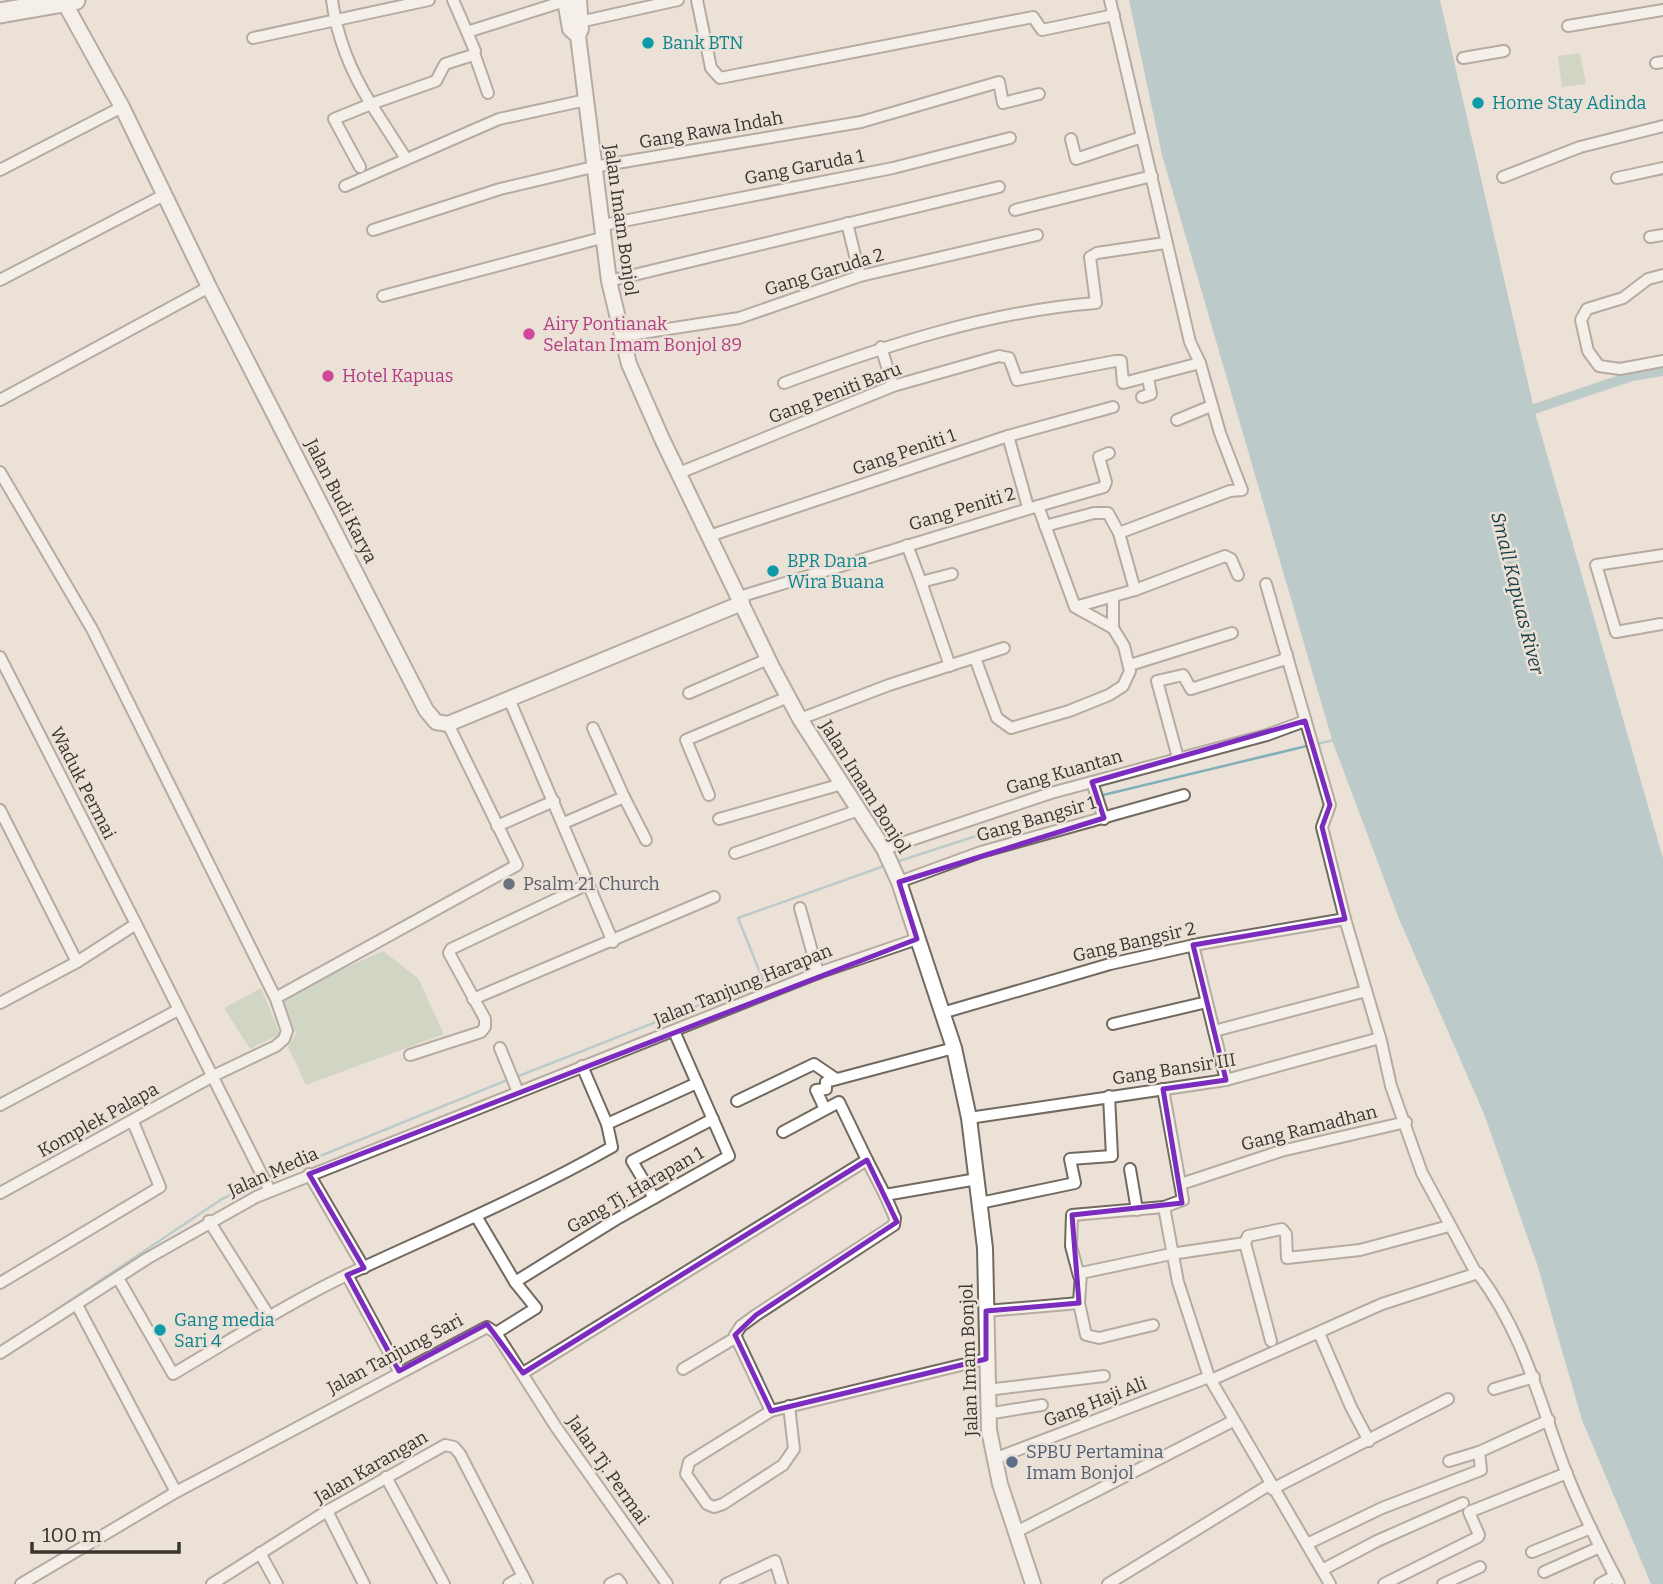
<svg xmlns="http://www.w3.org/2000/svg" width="1663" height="1584" font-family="Bitter,serif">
<rect width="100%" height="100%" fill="#ece1d7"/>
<g fill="#afc6ae">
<polygon points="1580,53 1586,84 1562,87 1558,56"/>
<polygon points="383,951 418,978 444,1034 306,1085 288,1047 296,1034 281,996"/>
<polygon points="261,988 280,1034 250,1049 224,1008"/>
</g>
<polygon fill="#81b0ba" points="1129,0 1440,0 1534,409 1663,858 1663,1584 1651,1584 1582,1420 1537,1264 1484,1114 1399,919 1332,740 1162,155"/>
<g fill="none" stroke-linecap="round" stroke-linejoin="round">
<g stroke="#81b0ba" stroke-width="2.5">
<polyline points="1317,744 1334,740"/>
<polyline points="1099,796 1311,745"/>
<polyline points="896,862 1093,798"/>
<polyline points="516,1077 763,980 738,918 887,865"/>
<polyline points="266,1178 510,1079"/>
<polyline points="50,1314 222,1199 260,1181"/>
<polyline points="0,1346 27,1329"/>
</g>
<polyline stroke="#81b0ba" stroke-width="10" points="1534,409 1632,376 1663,371"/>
<g stroke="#726960" stroke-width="14">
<g id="street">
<path d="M332 0C337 38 351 72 371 104L334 119 360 167"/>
<polyline points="453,0 467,32"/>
<polyline points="697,0 711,68 720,78 1033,17 1042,30 1114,15"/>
<polyline points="1110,0 1190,342 1200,363 1220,433 1242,490 1230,491 1119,533"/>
<polyline points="575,23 678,0"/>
<polyline points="1568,26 1663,10"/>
<polyline points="253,38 429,0"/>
<polyline points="474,53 488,93"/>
<polyline points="1463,58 1504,51"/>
<polyline points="1656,63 1663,62"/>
<polyline points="1071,139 1076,159 1142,137"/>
<polyline points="405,157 371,104 436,81 445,64 473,55 475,51 467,32 565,1"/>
<polyline points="0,170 122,107"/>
<polyline points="1503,177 1580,147 1663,126"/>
<polyline points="1617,178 1663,168"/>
<polyline points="345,186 499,119 586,100"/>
<polyline points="1015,210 1152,176"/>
<polyline points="847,223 860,276"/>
<polyline points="603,225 893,168 1010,138"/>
<polyline points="373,230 500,189 593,167 861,122 999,82 1003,103 1039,94"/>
<polyline points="1650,237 1663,235"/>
<polyline points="1663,275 1648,279 1623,298 1587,309 1581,320 1588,351 1599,366 1620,369 1663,361"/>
<polyline points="0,280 164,195"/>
<polyline points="609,281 999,187"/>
<polyline points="383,296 605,237"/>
<polyline points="622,336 739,318 860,276 1037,235"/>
<polyline points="881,347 893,386"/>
<path d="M784 383C884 346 990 311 1096 303L1090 257 1097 253 1165 243"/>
<polyline points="1142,397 1151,394 1148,378"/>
<polyline points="0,400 209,287"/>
<polyline points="1177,420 1211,406"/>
<polyline points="1008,436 1028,507"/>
<polyline points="0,472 92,629 276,999 287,1031 284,1039 276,1046 211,1077 0,1193"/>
<polyline points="679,473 893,386 999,356 1009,358 1017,380 1115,361 1121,361 1123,383 1200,363"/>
<polyline points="1038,506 1104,487 1106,482 1099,457 1109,453"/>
<polyline points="1045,526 1094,513 1108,513 1119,533 1135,590"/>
<polyline points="709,536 1008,436 1113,407"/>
<polyline points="907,545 921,582"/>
<polyline points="1266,584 1330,805 1322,827 1345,919"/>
<polyline points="739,597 1038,506 1075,607 1113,628 1124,646 1130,671 1123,686 1109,695 1069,711 1011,728 997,718 975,658"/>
<polyline points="1075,607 1135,590 1225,556 1231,559 1238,575"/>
<polyline points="1113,628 1113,597"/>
<polyline points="1616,632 1596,565 1663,555"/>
<polyline points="1616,632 1661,624"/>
<polyline points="0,657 136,924"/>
<polyline points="1130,665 1232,633"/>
<polyline points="950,666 921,582 952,574"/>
<polyline points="689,693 768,659"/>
<polyline points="509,699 613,942"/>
<polyline points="800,719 889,685 1004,648"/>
<polyline points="593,728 624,797"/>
<polyline points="1178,758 1157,681 1183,675 1191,689 1283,660 1287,655"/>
<polyline points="1092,782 1104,819"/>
<polyline points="709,795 686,740 788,697"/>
<polyline points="0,810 77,962"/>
<polyline points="719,819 842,784"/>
<polyline points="564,823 624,797 646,840"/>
<polyline points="497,826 554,801"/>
<polyline points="884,849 1051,793 1267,735 1305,721"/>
<polyline points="735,853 859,810"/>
<polyline points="899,882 981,852 1184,795"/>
<polyline points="800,908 818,973"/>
<polyline points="1193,945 1226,1080"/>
<polyline points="281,995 517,865 448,724"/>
<polyline points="473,999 714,897"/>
<polyline points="0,1003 77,962 136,924 270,1191"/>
<polyline points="942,1013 1110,964 1199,944 1345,919 1381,1041 1391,1086 1422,1173 1476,1273"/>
<polyline points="1113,1024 1207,1002"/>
<polyline points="1214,1031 1366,991"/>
<polyline points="500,1048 518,1092"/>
<polyline points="410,1055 481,1032 485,1027 485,1019 449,953 451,949 588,884"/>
<polyline points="737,1101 814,1064 836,1079"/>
<polyline points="0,1105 178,1010"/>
<polyline points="825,1109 816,1090 826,1089 826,1082 954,1048"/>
<polyline points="969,1118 1226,1080 1380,1038"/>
<polyline points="607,1124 697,1083"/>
<polyline points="783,1132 839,1102 867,1160"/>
<polyline points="1130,1169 1137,1210"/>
<polyline points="309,1174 364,1268"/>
<polyline points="1181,1184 1281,1151 1406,1122"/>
<polyline points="654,1198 632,1161 713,1119"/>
<polyline points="980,1203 1075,1183 1070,1159 1112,1156 1109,1096"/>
<polyline points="1164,1207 1178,1282 1209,1377 1330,1584"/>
<polyline points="476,1216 515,1282 536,1308 496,1333"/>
<polyline points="209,1221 269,1316"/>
<polyline points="1245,1243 1248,1236 1282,1229 1286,1234 1287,1258 1360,1250 1449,1226"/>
<polyline points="347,1275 399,1371"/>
<polyline points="1079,1276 1071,1246 1072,1215 1164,1207 1183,1200 1163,1089"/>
<path d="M118 1278 173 1374C231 1340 288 1303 349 1274 437 1233 527 1195 612 1147L607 1124 582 1066"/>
<polyline points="515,1282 615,1220 729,1156 674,1031"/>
<polyline points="0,1283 160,1187 133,1122"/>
<polyline points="77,1305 176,1492"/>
<polyline points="986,1311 1079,1303"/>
<polyline points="1153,1325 1099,1338 1086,1335 1079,1303 1081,1273 1171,1254 1245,1243 1271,1341"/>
<polyline points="1319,1333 1351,1407 1369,1441"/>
<polyline points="0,1353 148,1258 256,1197 818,973 917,939"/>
<polyline points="683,1369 735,1338"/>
<polyline points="523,1373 867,1160 885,1195 977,1179"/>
<path d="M1211 1380 1382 1304 1478 1273C1525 1336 1539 1401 1566 1472 1581 1510 1600 1548 1619 1584"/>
<polyline points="1494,1389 1534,1377"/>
<polyline points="987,1390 1104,1376"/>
<polyline points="789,1406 794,1449 783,1465 723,1504 714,1507 707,1504 686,1474 689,1462 771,1411 986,1359"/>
<polyline points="771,1411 735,1335 741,1326 756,1315 894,1225 895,1218 885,1195"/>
<polyline points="987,1414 1042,1405"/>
<polyline points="994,1459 1209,1377"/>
<polyline points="1449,1461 1479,1452"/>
<polyline points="386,1477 444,1584"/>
<polyline points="1272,1489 1448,1399"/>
<polyline points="327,1511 364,1584"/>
<polyline points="1016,1532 1233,1421"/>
<polyline points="1307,1544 1382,1508 1481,1470 1479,1452 1549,1420"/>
<polyline points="1532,1552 1591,1528"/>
<polyline points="260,1553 277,1584"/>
<polyline points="1322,1570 1377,1541 1463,1503"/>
<polyline points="1544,1572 1600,1547"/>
<polyline points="21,1584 176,1492 487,1327 496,1333 556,1427 667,1584"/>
<polyline points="212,1584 327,1511 445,1445 454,1447 460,1454 527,1584"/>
<polyline points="509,1584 523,1576"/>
<polyline points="610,1584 618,1580 621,1584"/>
<polyline points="726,1584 775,1561 782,1584"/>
<polyline points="1108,1584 1269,1485"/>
<polyline points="1384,1584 1478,1537 1479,1535 1469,1512 1567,1473"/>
<polyline points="1443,1584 1480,1567"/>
<polyline points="1600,1584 1615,1576"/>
</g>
</g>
<g stroke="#726960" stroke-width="18">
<g id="secondary">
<polyline points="63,0 122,107 209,287 426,710 436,722 448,724 742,603"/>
<polyline points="565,0 570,29 578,36"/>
<polyline points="579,0 581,29 578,36 609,281 629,364 662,439 772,667 800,719 884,849 899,882 954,1048 969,1118 985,1248 989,1430 1000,1484 1033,1584"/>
</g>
</g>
<g stroke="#726960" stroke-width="23">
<polyline id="highway" points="0,13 75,0"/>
</g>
<use href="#street" stroke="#fff" stroke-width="10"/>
<use href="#secondary" stroke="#fff" stroke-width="14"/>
<use href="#highway" stroke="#fff" stroke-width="19"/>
</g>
<path d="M0 0H1663V1584H0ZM1305 721 1330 805 1322 827 1345 919 1193 945 1226 1080 1163 1089 1182 1203 1072 1215 1079 1303 986 1311V1359L771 1411 735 1335 756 1315 897 1222 867 1160 523 1373 487 1324 399 1371 347 1275 364 1268 309 1174 917 939 899 882 1104 818 1092 782Z" fill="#ece1d7" fill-opacity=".55" fill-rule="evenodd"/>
<path fill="none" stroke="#7b2cbf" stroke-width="5" stroke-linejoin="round" d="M1305 721 1330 805 1322 827 1345 919 1193 945 1226 1080 1163 1089 1182 1203 1072 1215 1079 1303 986 1311V1359L771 1411 735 1335 756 1315 897 1222 867 1160 523 1373 487 1324 399 1371 347 1275 364 1268 309 1174 917 939 899 882 1104 818 1092 782Z"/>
<g fill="#0f9aa8" stroke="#ece1d7" stroke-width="2.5">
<circle cx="648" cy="43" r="7"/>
<circle cx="1478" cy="103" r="7"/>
<circle cx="773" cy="571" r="7"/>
<circle cx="160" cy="1330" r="7"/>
</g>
<g fill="#d1479c" stroke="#ece1d7" stroke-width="2.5">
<circle cx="529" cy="334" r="7"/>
<circle cx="328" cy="376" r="7"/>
</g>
<circle fill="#6b7280" stroke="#ece1d7" stroke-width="2.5" cx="509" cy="884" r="7"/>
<circle fill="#5c6f8a" stroke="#ece1d7" stroke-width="2.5" cx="1012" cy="1462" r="7"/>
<g text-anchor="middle" stroke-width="5" stroke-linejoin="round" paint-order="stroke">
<g font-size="18" fill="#0d838f" stroke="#ece1d7" text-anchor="start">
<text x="662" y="49">Bank BTN</text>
<text x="1492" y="109">Home Stay Adinda</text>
<text x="787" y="567">BPR Dana<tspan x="787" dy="21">Wira Buana</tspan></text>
<text x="174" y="1326">Gang media<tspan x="174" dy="21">Sari 4</tspan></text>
</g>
<g font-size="18" fill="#383430" stroke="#ece1d7">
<text transform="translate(711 130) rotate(-10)" y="6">Gang Rawa Indah</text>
<text transform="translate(804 167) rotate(-11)" y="6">Gang Garuda 1</text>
<text transform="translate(621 220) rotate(82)" y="6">Jalan Imam Bonjol</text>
<text transform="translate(824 272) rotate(-17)" y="6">Gang Garuda 2</text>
<text transform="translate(835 393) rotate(-21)" y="6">Gang Peniti Baru</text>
<text transform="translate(904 452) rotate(-19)" y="6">Gang Peniti 1</text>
<text transform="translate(341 501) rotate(63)" y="6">Jalan Budi Karya</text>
<text transform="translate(962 509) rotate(-17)" y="6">Gang Peniti 2</text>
<text transform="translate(1064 772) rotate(-16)" y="6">Gang Kuantan</text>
<text transform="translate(83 783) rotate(63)" y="6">Waduk Permai</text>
<text transform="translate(865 787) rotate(58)" y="6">Jalan Imam Bonjol</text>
<text transform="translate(1036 819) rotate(-16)" y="6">Gang Bangsir 1</text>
<text transform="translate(1134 942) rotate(-13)" y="6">Gang Bangsir 2</text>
<text transform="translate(743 985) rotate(-22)" y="6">Jalan Tanjung Harapan</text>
<text transform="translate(1174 1069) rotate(-9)" y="6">Gang Bansir III</text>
<text transform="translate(98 1120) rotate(-29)" y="6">Komplek Palapa</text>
<text transform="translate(1309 1128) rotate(-14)" y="6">Gang Ramadhan</text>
<text transform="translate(273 1172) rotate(-24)" y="6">Jalan Media</text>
<text transform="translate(635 1190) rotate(-30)" y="6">Gang Tj. Harapan 1</text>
<text transform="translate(395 1354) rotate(-28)" y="6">Jalan Tanjung Sari</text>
<text transform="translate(969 1360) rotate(-92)" y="6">Jalan Imam Bonjol</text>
<text transform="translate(1095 1402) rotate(-21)" y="6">Gang Haji Ali</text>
<text transform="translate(371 1467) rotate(-30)" y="6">Jalan Karangan</text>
<text transform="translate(608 1470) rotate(55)" y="6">Jalan Tj. Permai</text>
</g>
<g font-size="18" fill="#b23c85" stroke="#ece1d7" text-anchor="start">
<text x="543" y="330">Airy Pontianak<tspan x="543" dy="21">Selatan Imam Bonjol 89</tspan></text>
<text x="342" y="382">Hotel Kapuas</text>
</g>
<g font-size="18" fill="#5b616d" stroke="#ece1d7" text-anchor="start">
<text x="523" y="890">Psalm 21 Church</text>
</g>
<g font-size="18" fill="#4e5e75" stroke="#ece1d7" text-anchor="start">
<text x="1026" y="1458">SPBU Pertamina<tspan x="1026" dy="21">Imam Bonjol</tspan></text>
</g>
<g font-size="19" font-style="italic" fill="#103c44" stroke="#ece1d7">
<text transform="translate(1518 593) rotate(76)" y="7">Small Kapuas River</text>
</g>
</g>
<path d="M32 1542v10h147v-10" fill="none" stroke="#383430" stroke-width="3.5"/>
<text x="42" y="1542" font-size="21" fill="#383430" stroke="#ece1d7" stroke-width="5" paint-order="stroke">100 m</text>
</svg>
